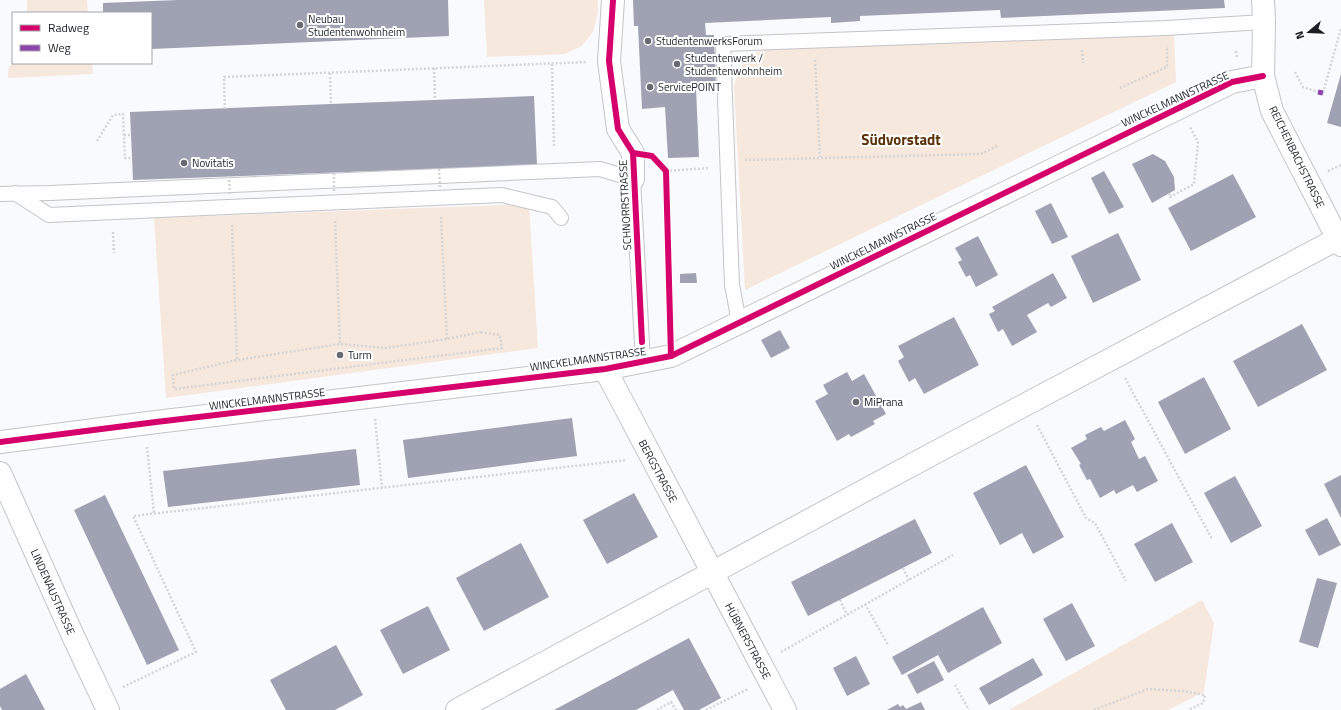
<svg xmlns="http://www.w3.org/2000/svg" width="1341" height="710" font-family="'Titillium Web',sans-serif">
<rect width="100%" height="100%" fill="#f9fafd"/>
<g fill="#f7e8de">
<polygon points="27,0 87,0 88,13 27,13"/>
<polygon points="484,0 598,0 598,12 593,32 582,46 565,54 487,57"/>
<path d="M1174 35 1176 82 745 290 734 86C739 64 746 57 766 48Z"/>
<polygon points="13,62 92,63 93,74 8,78 8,69"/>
<polygon points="529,204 538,348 166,398 154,218"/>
<polygon points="1202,600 1214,623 1204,692 1168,710 1009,710"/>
</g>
<g fill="#9fa2b2">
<polygon points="178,0 448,0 449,36 151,49 151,13 103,13 103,3"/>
<polygon points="633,0 1224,0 1225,8 1001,18 1000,10 860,16 860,21 831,23 831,17 705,23 706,35 714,35 716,88 696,88 699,157 668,158 665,107 642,109 638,26 634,26"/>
<polygon points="1341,74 1341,127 1327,123"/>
<polygon points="534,96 537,165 133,180 130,112"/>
<polygon points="1153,154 1165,161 1174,177 1175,190 1152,203 1132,164"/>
<polygon points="1104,171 1124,207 1109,214 1091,178"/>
<polygon points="1233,174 1256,217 1191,251 1168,208"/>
<polygon points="1051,203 1068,237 1052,244 1035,211"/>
<polygon points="1118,233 1141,280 1093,303 1071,256"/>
<polygon points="978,236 998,275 976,287 970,275 966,277 958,262 962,260 955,248"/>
<polygon points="696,273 697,283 680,283 680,274"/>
<polygon points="1053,273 1067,298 1051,307 1048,303 1027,315 1037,332 1012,346 1003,329 998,332 989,314 995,311 992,307"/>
<polygon points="954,317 979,365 924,394 915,378 909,382 898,361 904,357 898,346"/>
<polygon points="1302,324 1327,370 1258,407 1233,361"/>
<polygon points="780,330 790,348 771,358 761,340"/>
<polygon points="847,372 852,381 864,374 886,414 873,421 875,424 851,437 849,434 837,441 815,401 828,394 823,385"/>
<polygon points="1204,377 1231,429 1185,454 1158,402"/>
<polygon points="572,418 577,456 408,478 403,440"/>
<polygon points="1125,420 1135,439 1131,442 1139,459 1145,456 1158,481 1137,492 1133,485 1116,494 1114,490 1100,498 1090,479 1087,480 1079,465 1081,464 1071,448 1087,439 1085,435 1101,427 1104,431"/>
<polygon points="356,449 360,485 168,507 163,471"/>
<polygon points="1026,465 1064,537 1033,554 1022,533 1000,545 973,493"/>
<polygon points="1341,475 1341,518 1324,484"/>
<polygon points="1235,476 1262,526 1231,543 1204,493"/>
<polygon points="634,493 658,537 607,564 583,520"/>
<polygon points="105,495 179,650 147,665 74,510"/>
<polygon points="1327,518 1341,545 1319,556 1305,530"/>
<polygon points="915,519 932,553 808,616 791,582"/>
<polygon points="1172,523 1193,562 1155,582 1134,544"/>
<polygon points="521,543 549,597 484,631 456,578"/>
<polygon points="1317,578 1337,583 1318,648 1299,642"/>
<polygon points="1072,603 1095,646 1066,661 1043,619"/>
<polygon points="428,606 450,650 403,674 380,630"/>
<polygon points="983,607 1002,643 948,673 938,655 902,675 892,657"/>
<polygon points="689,638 721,698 699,710 684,710 673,690 636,710 554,710"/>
<polygon points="336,645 363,695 335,710 286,710 270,680"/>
<polygon points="856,656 870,684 847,696 833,668"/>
<polygon points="1033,658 1043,675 989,705 979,688"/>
<polygon points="934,661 944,680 917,694 907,675"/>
<polygon points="26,674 45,710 2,710 0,706 0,689"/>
<polygon points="921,702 925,710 887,710 898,704 900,707 903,705 906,709"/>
</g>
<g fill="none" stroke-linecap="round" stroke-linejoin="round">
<g stroke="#c3c4ca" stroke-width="16">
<g id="lane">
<polyline points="15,193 49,215 502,195 552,207 561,218"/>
<polyline points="0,194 50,193 600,169 633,179 643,362"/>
<polyline points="739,322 732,285 723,44 1166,28 1264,22"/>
</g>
</g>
<g stroke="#c3c4ca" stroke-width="24">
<g id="street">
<polyline points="613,0 609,61 618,129 633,153 633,179"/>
<polyline points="1263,0 1264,22 1263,76 1272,111 1341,245"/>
<polyline points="605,369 785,710"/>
<polyline points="0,442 156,422 605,369 671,356 1232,82 1263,76"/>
<polyline points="0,473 74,638 108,710"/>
<polyline points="457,710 936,452 1341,237"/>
</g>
</g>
<g stroke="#d4d5d7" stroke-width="2.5" stroke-dasharray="2 2" stroke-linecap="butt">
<polyline points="1082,50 1083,63"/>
<polyline points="1236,51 1237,58"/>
<polyline points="815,60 820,157"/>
<polyline points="552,64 554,147"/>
<polyline points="434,68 435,100"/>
<polyline points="1295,72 1303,87 1318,92"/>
<polyline points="330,73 331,105"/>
<polyline points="1120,88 1167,67 1167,46"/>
<polyline points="1323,93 1341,28"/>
<polyline points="225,109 224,77 587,62"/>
<polyline points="124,135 131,135"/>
<polyline points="97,141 113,115 123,114 125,158 132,158"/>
<polyline points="656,160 666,171 671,329"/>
<polyline points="745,160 981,154 999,145"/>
<polyline points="666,171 709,168"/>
<polyline points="1328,171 1341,165"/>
<polyline points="1169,193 1170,197 1194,184 1198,142 1190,127"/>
<polyline points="441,217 447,339"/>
<polyline points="335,221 340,344"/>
<polyline points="232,225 237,360"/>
<polyline points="113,232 114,253"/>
<polygon points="481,332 500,335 502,348 174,389 173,375 237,360 340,344 386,348 447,339"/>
<polyline points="1125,378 1212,539"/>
<polyline points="375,419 382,488"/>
<polyline points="1037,425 1086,518 1095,523 1126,581"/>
<polyline points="147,447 154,514"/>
<polyline points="903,568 909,580"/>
<polyline points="840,600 847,615"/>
<polyline points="865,604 888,645"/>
<polyline points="781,652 953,555"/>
<polyline points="955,685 969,710"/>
<polyline points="123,687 196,652 133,516 627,460"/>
<polyline points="657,710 671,702 676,710"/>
<polyline points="706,710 748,689"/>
<polyline points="1094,710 1148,689 1182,691 1205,695 1203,703 1188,710"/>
</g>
<use href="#lane" stroke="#fefeff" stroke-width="14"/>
<use href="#street" stroke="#fefeff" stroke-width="22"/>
<g stroke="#d4d5d7" stroke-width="2.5" stroke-dasharray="2 2" stroke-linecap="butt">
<polyline points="439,169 440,187"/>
<polyline points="334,173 334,191"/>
<polyline points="229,176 230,195"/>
</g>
<polyline stroke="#8e44ad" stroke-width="5" stroke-dasharray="10 5" stroke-linecap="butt" points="1318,92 1323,93"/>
<g stroke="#fff" stroke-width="8">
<g id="cycleway">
<polyline points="613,0 609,61 618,129 633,153 642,342"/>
<polyline points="633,153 652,156 666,171 671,356"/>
<polyline points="0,442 156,422 605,369 671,356 1232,82 1263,76"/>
</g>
</g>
<use href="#cycleway" stroke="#d6006c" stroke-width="6"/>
</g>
<g fill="#686a71" stroke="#fff" stroke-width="1.5">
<circle cx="300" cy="25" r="4"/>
<circle cx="648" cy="41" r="4"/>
<circle cx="677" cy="64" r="4"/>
<circle cx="650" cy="87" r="4"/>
<circle cx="184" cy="163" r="4"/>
<circle cx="340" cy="355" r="4"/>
<circle cx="856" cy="402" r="4"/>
</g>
<g text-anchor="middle" stroke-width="4" stroke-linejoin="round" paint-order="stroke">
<g font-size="11" fill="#1a1d26" stroke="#fff" text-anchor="start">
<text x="308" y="23">Neubau<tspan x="308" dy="13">Studentenwohnheim</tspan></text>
<text x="656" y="45">StudentenwerksForum</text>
<text x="685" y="62">Studentenwerk /<tspan x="685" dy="13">Studentenwohnheim</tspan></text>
<text x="658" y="91">ServicePOINT</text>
<text x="192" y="167">Novitatis</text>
<text x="348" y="359">Turm</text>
<text x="864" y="406">MiPrana</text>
</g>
<g font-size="11" fill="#1a1d26" stroke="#fff">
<text transform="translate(1175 99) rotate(-25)" y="4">WINCKELMANNSTRASSE</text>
<text transform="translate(1297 157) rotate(64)" y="4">REICHENBACHSTRASSE</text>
<text transform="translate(625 205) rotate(-93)" y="4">SCHNORRSTRASSE</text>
<text transform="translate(883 241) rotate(-26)" y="4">WINCKELMANNSTRASSE</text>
<text transform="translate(588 359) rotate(-8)" y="4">WINCKELMANNSTRASSE</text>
<text transform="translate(267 399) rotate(-7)" y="4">WINCKELMANNSTRASSE</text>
<text transform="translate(658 471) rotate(62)" y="4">BERGSTRASSE</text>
<text transform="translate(53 592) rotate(66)" y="4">LINDENAUSTRASSE</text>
<text transform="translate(748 641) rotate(62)" y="4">HÜBNERSTRASSE</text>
</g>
<g font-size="15" font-weight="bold" fill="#5b3105" stroke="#fff">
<text x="901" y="145">Südvorstadt</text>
</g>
</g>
<rect x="12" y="12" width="140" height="52" fill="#ffffff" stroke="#a3a5a8"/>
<rect x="20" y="25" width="20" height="6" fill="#d6006c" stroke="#a3a5a8"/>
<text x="48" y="32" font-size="12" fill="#1a1d26">Radweg</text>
<rect x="20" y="45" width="20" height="6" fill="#8e44ad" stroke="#a3a5a8"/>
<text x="48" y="52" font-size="12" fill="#1a1d26">Weg</text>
<g transform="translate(1309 32) rotate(251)" stroke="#ffffff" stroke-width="3" paint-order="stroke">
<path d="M0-3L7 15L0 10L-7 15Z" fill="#1a1d26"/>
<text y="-6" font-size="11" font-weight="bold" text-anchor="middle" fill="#1a1d26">N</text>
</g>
</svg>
